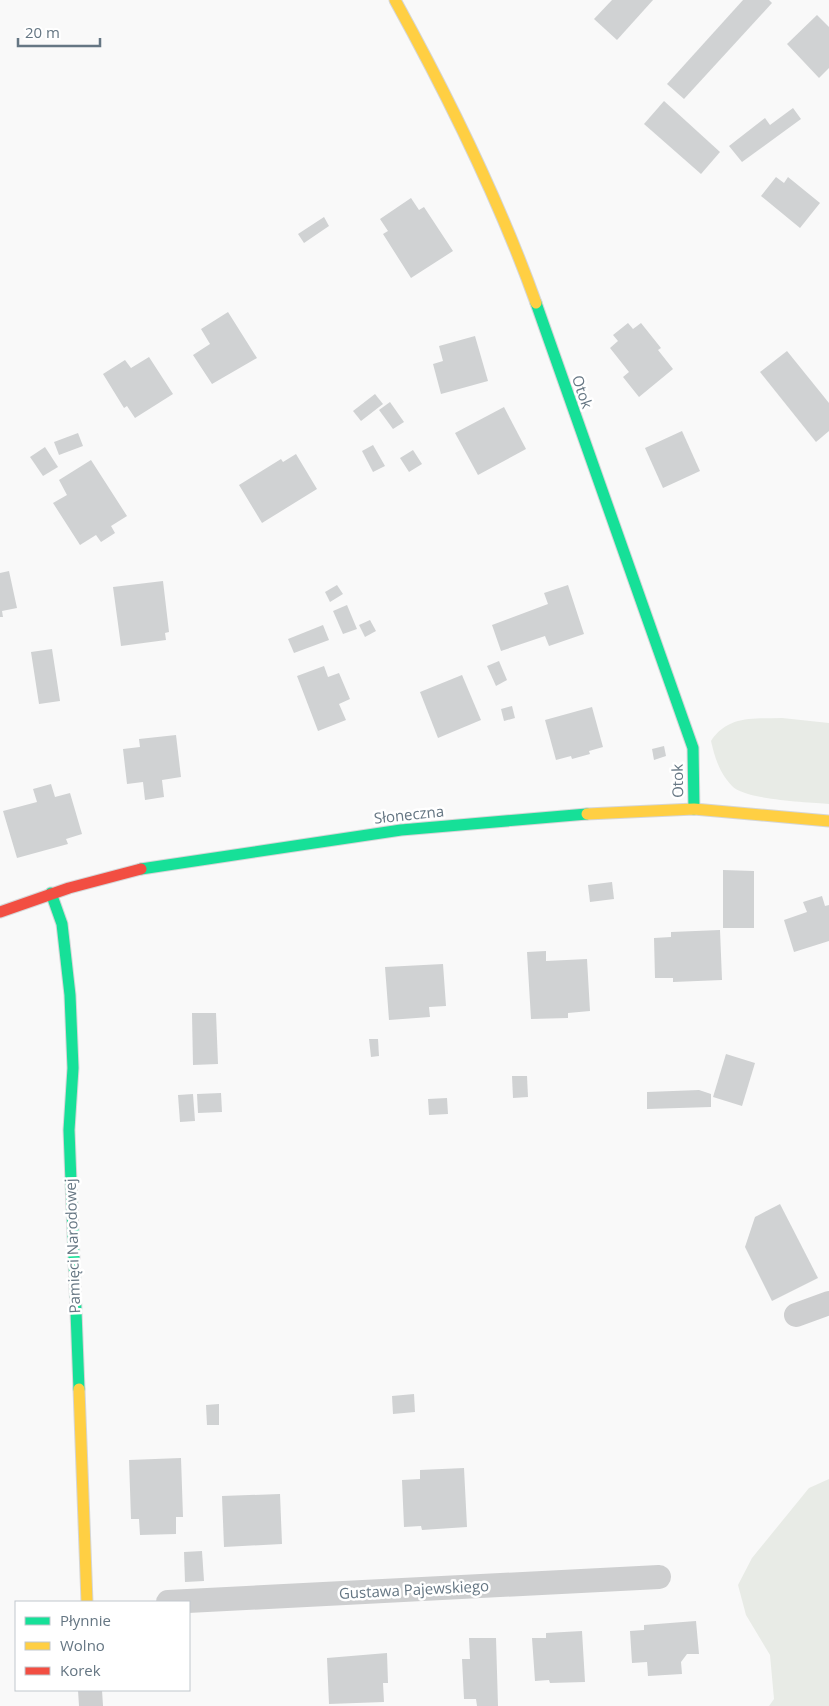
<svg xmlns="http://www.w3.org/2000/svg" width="829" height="1706" font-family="'Open Sans',sans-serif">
<rect width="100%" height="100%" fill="#f9f9f9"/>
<g fill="#e8ebe6">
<path d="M782 718 829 723V804C808 802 745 800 732 786 719 772 715 758 711 741 728 715 754 719 782 718Z"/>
<polygon points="829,1479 829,1706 769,1706 774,1699 770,1655 746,1615 738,1585 752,1558 809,1488"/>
</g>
<g fill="#d0d2d3">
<polygon points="612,0 653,0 617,40 594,19"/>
<polygon points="743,0 769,0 772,3 684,99 667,84"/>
<polygon points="817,15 829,27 829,68 819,78 787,44"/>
<polygon points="664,101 720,152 701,174 644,124"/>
<polygon points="793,108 801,119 742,162 729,146 765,118 770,125"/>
<polygon points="776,177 784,183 788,177 820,203 800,228 761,196"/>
<polygon points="411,198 419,210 424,207 453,251 411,278 383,234 388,231 380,219"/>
<polygon points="324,217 329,226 304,243 298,234"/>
<polygon points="228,312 257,358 212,384 193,355 210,344 201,329"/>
<polygon points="628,323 633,329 641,323 661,348 658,350 673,369 639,397 623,377 629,372 610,348 618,341 613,335"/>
<polygon points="475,336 488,381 441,394 433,364 443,361 439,346"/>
<polygon points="787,351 829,403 829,431 816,442 760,372"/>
<polygon points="149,357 173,394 135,418 127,406 124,408 103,374 125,360 131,368"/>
<polygon points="375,394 383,404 361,421 353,411"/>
<polygon points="390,402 404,422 393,429 379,410"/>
<polygon points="504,407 526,449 478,475 455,433"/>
<polygon points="682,431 700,471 663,488 645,448"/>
<polygon points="78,433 83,446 59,455 54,442"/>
<polygon points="373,445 385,466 373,472 362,451"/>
<polygon points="45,447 58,467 43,476 30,457"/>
<polygon points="413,450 422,464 409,472 400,458"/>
<polygon points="296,454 317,489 262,523 239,485 281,459 283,462"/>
<polygon points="91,460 127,516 111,526 115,533 101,542 96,535 80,545 53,503 67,495 59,480"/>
<polygon points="9,571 17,608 2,611 3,617 0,617 0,573"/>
<polygon points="163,581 169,632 165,633 166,640 121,646 113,587"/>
<polygon points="337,585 343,594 330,602 325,592"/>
<polygon points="568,585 584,634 549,646 545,636 501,651 492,625 548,604 544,593"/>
<polygon points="347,605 357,629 343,634 333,611"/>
<polygon points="370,620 376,631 365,637 359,625"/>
<polygon points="323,625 329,640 294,653 288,639"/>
<polygon points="52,649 60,701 39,704 31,652"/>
<polygon points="499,661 507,680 496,686 487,666"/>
<polygon points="324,666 328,677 339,673 350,699 339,704 346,720 318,731 297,676"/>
<polygon points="462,675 481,720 438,738 420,692"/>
<polygon points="512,706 515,718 504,721 501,709"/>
<polygon points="592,707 603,747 589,751 590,754 572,759 571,756 556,760 545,720"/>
<polygon points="176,735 181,777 162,780 164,797 145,800 143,782 127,784 123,749 140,747 139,739"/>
<polygon points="664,746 666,756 654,760 652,749"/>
<polygon points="51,784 55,797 70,793 82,834 66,839 68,844 17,858 3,811 37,802 33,789"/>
<polygon points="723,870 754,871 754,928 723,928"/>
<polygon points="612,882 614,899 590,902 588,885"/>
<polygon points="822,896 825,906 829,905 829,941 794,952 784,920 807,912 803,902"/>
<polygon points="720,930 722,980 673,982 673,978 655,978 654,938 671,937 671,932"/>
<polygon points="546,951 546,961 587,959 590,1011 568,1013 568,1018 531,1019 527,952"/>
<polygon points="443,964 446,1006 429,1007 430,1017 389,1020 385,967"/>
<polygon points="192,1013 216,1013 218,1064 193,1065"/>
<polygon points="369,1039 378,1039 379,1056 371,1057"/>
<polygon points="726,1054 755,1063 742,1106 713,1097"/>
<polygon points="512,1076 527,1076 528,1097 513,1098"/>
<polygon points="699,1090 711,1094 711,1107 647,1109 647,1092"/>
<polygon points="221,1093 222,1112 198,1113 197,1094"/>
<polygon points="193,1094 195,1121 180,1122 178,1095"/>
<polygon points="447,1098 448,1114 429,1115 428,1099"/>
<polygon points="780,1204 818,1278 772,1301 745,1247 755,1217"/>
<polygon points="414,1394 415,1412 393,1414 392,1396"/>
<polygon points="219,1404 219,1425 207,1425 206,1405"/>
<polygon points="181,1458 183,1517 176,1517 176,1534 140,1535 139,1519 131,1519 129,1460"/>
<polygon points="464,1468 467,1527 422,1530 421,1526 404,1527 402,1480 420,1479 420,1470"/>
<polygon points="280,1494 282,1544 224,1547 222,1496"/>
<polygon points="202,1551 204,1581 185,1582 184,1552"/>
<polygon points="696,1621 699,1654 687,1654 681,1662 682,1674 648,1676 647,1662 632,1663 630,1631 644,1630 644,1625"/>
<polygon points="582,1631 585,1682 550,1683 549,1680 535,1681 532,1638 546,1638 546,1633"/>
<polygon points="469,1638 496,1638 498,1706 477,1706 476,1699 464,1699 462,1659 470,1659"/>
<polygon points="387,1653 388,1683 383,1683 384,1702 329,1704 327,1658"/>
</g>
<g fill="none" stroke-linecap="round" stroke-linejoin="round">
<g stroke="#d5d6d7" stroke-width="13">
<g id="fast">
<polyline points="536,303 693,748 694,809"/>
<polyline points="141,869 401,830 587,814"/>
<polyline points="51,893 62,924 70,995 73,1068 69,1130 79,1389"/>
</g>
</g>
<g stroke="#d5d6d7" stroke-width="13">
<g id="slow">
<path d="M395 0C449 98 498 197 536 303"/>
<polyline points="587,814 694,809 829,821"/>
<polyline points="79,1389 87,1602"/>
</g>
</g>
<g stroke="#d5d6d7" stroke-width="13">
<polyline id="jam" points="0,912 69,888 141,869"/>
</g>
<g stroke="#cecfd0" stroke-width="24">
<polyline points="796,1315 829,1303"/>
<polyline points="168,1602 659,1577"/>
<polyline points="90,1690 91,1706"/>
</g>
<use href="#fast" stroke="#16e098" stroke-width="11"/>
<use href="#slow" stroke="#ffcf43" stroke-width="11"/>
<use href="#jam" stroke="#f24e42" stroke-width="11"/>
</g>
<g text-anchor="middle" stroke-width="5" stroke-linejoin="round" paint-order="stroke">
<g font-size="15" fill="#657683" stroke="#fff">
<text transform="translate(582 392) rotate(71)" y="5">Otok</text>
<text transform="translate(678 781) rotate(-91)" y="5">Otok</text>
<text transform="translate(409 815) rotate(-6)" y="5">Słoneczna</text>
<text transform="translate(73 1246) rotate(-92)" y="5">Pamięci Narodowej</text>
<text transform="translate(414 1590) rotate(-3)" y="5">Gustawa Pajewskiego</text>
</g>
</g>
<rect x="15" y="1601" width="175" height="90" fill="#ffffff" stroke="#c1c8cd"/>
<rect x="25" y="1617" width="25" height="8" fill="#16e098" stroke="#c1c8cd"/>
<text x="60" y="1626" font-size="15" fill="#657683">Płynnie</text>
<rect x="25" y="1642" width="25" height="8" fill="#ffcf43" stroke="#c1c8cd"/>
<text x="60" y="1651" font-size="15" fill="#657683">Wolno</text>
<rect x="25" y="1667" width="25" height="8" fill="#f24e42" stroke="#c1c8cd"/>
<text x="60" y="1676" font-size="15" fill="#657683">Korek</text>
<path d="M18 38v8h82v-8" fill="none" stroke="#657683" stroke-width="2.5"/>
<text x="25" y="38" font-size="15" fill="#657683" stroke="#ffffff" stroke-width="4" paint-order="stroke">20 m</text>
</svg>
